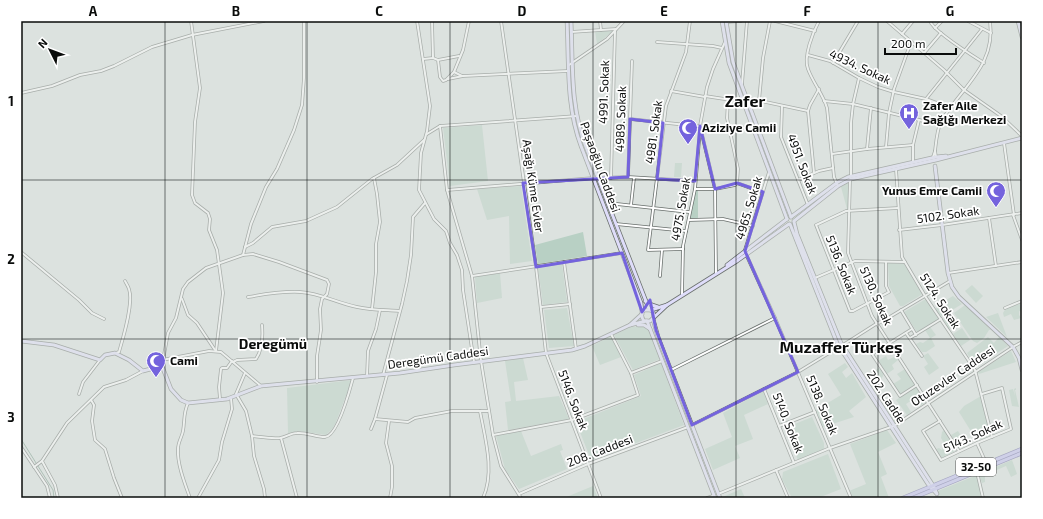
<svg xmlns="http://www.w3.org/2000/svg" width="1043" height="519" font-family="'Exo 2',sans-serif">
<rect width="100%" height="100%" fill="#dce2df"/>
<g fill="#b8d0c4">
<polygon points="610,30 613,31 597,44 595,31"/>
<polygon points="482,125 488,181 450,186 443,128"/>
<polygon points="675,163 682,163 681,177 674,177"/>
<polygon points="848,183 848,209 847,209 841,187"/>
<polygon points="521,186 532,261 510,264 509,216 487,220 477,189"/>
<polygon points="695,190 698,190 698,218 690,219"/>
<polygon points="583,232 587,256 538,264 535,245"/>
<polygon points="888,263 904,264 922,294 921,295 903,306 900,306 889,286"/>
<polygon points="562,264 567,302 543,305 538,268"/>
<polygon points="500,273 502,298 477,303 475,277"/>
<polygon points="972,285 983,296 976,303 965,291"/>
<polygon points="953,296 962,304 941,317 935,309 946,302 946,300"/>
<polygon points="924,300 926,300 939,319 917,332 904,312"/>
<polygon points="1020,304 1022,312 1019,311 1019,315 1021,318 1014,320 1011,314 1004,317 1003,313 1006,308"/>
<polygon points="965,305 991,330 989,330 984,338 977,343 973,341 954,313"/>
<polygon points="567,308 574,346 549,348 544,310"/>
<polygon points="998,313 1007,337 986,317"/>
<polygon points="951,314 958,323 949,329 943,319"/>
<polygon points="643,326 648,328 660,359 633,370 614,335 631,327"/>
<polygon points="930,327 936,335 931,338 935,346 926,352 922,352 916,344 920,342 923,343 930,338 925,330"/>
<polygon points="962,328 970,340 961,346 953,334"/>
<polygon points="611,336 621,357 600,365 592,346"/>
<polygon points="988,337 994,343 999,337 1008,346 982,363 978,356 971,360 967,353"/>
<polygon points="1011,351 1016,362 979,374 978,372"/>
<polygon points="928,353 939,368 929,375 924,367 928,364 923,356"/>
<polygon points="886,356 888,360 896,356 898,360 892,365 894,369 887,374 878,361"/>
<polygon points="523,358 528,380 514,382 516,401 559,396 569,419 508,430 505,402 511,401 505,361"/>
<polygon points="661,363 684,425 591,460 576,422 641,396 634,375"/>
<polygon points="845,363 848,367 842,372 846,378 852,373 866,397 849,411 854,417 823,427 816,410 841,395 828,374"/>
<polygon points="879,368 884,374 877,387 877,394 869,381 876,377 873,372"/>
<polygon points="905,369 915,385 900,394 893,384 901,379 897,374"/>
<polygon points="352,380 336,422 333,428 326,435 299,431 288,433 287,388"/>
<polygon points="916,387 926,402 920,406 915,398 906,404 911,412 907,415 896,400"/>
<polygon points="1016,388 1016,390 1015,390 1019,407 1012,406 1009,390 1013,389 1015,396 1014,389"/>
<polygon points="763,391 768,404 744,415 753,439 735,446 740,458 713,470 705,449 732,437 723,413"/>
<polygon points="981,396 990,436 977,441 959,412 964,406"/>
<polygon points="891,403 901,419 895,422 885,407"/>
<polygon points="812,417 824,443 824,449 798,460 785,428"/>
<polygon points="887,430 896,443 878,452 887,474 881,477 889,498 852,498 849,491 866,484 850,444"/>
<polygon points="944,430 957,450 942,458 936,449 939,448 942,450 944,443 941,438 942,432"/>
<polygon points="521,431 531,456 561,444 563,450 560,451 567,469 519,489 505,469 496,436"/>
<polygon points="958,431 967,445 962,448 958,447 951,435"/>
<polygon points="828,454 841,489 818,498 792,498 782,479 783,472"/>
<polygon points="1012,460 1017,474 1011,477 1006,466 985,475 985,482 982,483 979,474"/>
<polygon points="977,475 981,498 940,498 938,491"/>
<polygon points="593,486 598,498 564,498"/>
<polygon points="741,489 745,498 723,498 725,496"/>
</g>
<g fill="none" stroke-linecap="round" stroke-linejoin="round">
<polyline stroke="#759787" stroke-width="1" points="21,439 53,490 54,498"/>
<g stroke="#696f6c" stroke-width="3.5">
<g id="street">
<polyline points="191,21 200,88 195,122 192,195 195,203 208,213 210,219 209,230 217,250 223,293 216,351"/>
<polyline points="417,21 430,106 427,131 421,153 419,190 434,219 446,231 450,243 457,255 462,270 463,290 474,362"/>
<polyline points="432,21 433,58"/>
<polyline points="501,21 536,267 546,353 601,498"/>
<polyline points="600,21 601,30"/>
<polyline points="775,21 815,31"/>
<path d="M819 21C813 32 803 57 808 69 813 83 823 94 827 108L834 177 837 184"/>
<polyline points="887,21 944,70 964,90 1001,116 1022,136"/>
<path d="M930 21C933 31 973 56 984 63"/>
<polyline points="968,21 991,33"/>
<polyline points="726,22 741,21"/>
<polyline points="935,28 942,21"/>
<polyline points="571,32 616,29"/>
<polyline points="902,34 913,21"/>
<polyline points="657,42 713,46 722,48"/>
<polyline points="924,53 941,33"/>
<polyline points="808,55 830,61 859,78 878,87 894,92 926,99 950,108"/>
<polyline points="423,59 433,58 438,60 459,56"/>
<polyline points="438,60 440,77 443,81 446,80 454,72 463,50 469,21"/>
<polyline points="833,63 858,21"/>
<polyline points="569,65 607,39 624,21"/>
<polyline points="454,72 462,76"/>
<polyline points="448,79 463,76 568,71"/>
<polyline points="742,84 747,21"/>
<polyline points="671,91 705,97"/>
<polyline points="21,93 52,86 80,75 101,71 114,66 152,47 192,35 264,21"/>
<polyline points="705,96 744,102"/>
<polyline points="926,99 982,29"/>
<polyline points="728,100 727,118 738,169 737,183"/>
<polyline points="743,100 751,99 808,111"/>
<polyline points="759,101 763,58 770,21"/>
<polyline points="824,101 853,104 940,125"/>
<polyline points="782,106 781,137 808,205"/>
<polyline points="630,119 696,126 753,128"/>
<polyline points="440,126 447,190 472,276 481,361 493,435 501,466 521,498"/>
<polyline points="427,134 440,126 577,116"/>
<polyline points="1004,143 1014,215"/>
<polyline points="886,147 889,113 894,89 911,42"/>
<polyline points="867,149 871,108"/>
<path d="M935 151C936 142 937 130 941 121 945 115 950 109 954 103 974 77 995 57 990 21"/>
<polyline points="832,154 867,149 913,145"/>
<polyline points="933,157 935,151 936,157"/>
<polyline points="913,162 913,145 919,120"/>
<polyline points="896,169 902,257 925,296 975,370 992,437"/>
<polyline points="814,173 808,111 810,105 819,89"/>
<polyline points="851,176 851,123 853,104 859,78"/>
<polyline points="628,177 632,61"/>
<polyline points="611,178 615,31"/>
<polyline points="798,180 819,171 833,168"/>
<polyline points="850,180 848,253 872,316 959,451"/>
<polyline points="695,189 715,189 735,185 737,183 762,192"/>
<polyline points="447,190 593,178 628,177 695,181"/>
<polyline points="608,203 689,212"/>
<polyline points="631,205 634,178"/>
<polyline points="1013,215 1022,240"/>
<polyline points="989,218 996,266"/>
<polyline points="689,220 723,219 753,226"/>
<polyline points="616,224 686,231"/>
<polyline points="899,230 942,225 1022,213"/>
<polyline points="245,247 253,243 272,227 306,221 337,207 372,179 397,165 424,140"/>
<polyline points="683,249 648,250 666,106 686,52 690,21"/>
<polyline points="745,250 769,172"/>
<polyline points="21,252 79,300 92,313 104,319"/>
<polyline points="746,254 775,318 851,498"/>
<polyline points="243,255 251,224 266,187 277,169 294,130 302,105 304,78 304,21"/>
<polyline points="564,262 622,253"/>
<polyline points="886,262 886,286 889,292 853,311 850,311 816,225 846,211 898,208"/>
<polyline points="948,273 1022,262"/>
<polyline points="716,274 715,189 700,126 707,87 713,69 725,42"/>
<polyline points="472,276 564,262 576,349"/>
<polyline points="660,276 662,250"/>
<polyline points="815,278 855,261 905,262"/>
<polyline points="682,295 683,246 695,189 700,129"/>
<path d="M248 297C265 294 283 291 300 292 320 293 337 303 357 307 370 310 385 310 399 311"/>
<polyline points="182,299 188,315 197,323 215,350"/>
<polyline points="541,307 570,304"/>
<polyline points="1005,308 1022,301"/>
<polyline points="372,309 376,272 376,244 380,222 377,194 374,178"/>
<polyline points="901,310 916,335"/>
<polyline points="912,329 872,354 900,396 917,385"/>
<polyline points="906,333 922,356"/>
<polyline points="910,338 941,319"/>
<polyline points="843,345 876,324 883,321 950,281"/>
<path d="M116 353 119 352C123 338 134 303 129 289 128 286 126 283 125 281"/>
<polyline points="162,360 209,351 221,352 261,386"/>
<path d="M233 362 237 360 256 359C262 350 263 336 262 325"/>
<polyline points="162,366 168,333 176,318 183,289 188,282 206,268 243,255 253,254 279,262 327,280 329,284 327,294 322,299 320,309 321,330 317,356 317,382"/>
<polyline points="671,370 775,318"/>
<polyline points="245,373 236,394 246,411 252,436 254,456 264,489 265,498"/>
<polyline points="631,373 662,361"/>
<polyline points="383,375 402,304 407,281 411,255 413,217 425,203"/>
<polyline points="367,376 368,351 376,329 380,310"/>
<polyline points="764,389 794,463"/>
<polyline points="79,394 83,382 100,360"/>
<polyline points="220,399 219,387 221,369 222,368 227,368 232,361"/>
<polyline points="91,400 94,405 92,421 95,440 105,449 114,478 122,498"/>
<path d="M188 403C183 414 185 420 183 431 182 437 178 442 178 449 177 464 185 484 190 498"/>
<path d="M480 411C485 438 495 472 483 498"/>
<polyline points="375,419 408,422 415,418 452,411 488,411"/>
<polyline points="389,421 386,443 392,466 392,487 390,498"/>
<polyline points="940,421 923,431 941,460 977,443 1011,429 1002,388 982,394"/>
<polyline points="692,425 798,372 839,347"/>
<polyline points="779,426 815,412"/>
<polyline points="371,429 375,419 387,375"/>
<polyline points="493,435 572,420 638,395 631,373 611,334"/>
<path d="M252 436C261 437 271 439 280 438 286 437 291 433 297 433 306 432 316 437 325 437 338 436 350 389 353 378"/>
<polyline points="281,438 297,498"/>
<polyline points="977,443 986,463"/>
<polyline points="21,447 47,486 50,498"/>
<polyline points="42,461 55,485 58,498"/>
<polyline points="34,467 42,461 67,423 104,387 126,380 143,371"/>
<polyline points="776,470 788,498"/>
<polyline points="977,472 983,498"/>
<polyline points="519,494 588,464 688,427"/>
<polyline points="718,494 830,448 894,426 1013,347 1022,342"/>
<polyline points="198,498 219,460 222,442 232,409 231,398"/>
<polyline points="707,498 713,496"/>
</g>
</g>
<g stroke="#696f6c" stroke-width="4.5">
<g id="secondary">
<path d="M567 21C569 63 566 106 581 146L641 303 642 312"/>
<path d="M571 21C573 63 570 107 586 147L649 309"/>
<polyline points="722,21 729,63 787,219"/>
<polyline points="726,21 733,62 791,217"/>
<polyline points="1018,21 1022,37"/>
<polyline points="935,166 948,273 952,287 959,297 1013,347 1019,358 1022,370"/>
<polyline points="791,217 838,182 848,177 936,157 946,156"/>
<polyline points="794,221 838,186 851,179 936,160 1022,138"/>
<polyline points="790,224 837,343 928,484 937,494 934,487 841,343 797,234 794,222"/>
<polyline points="727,265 787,219"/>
<polyline points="645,301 652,305 658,307"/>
<polyline points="667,305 737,261 789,224"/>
<path d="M651 310 667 305 650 321H644C641 317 641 313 644 310H650L653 312 654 317"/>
<polyline points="642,314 630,325 646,321"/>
<polyline points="653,319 658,337 720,498"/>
<polyline points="647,321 715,498"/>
<polyline points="638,325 644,325 650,329"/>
<polyline points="21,341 54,345 100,360 105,355 115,353 129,360 143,371 162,366 171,389 181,400 188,403 227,399 261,386 400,373 454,365 572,350 585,346 630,325"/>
</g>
</g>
<g stroke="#64609e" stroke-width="4.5">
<g id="primary">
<polyline points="903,498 1022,449"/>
<polyline points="913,498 1022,453"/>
</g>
</g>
<use href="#street" stroke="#fff" stroke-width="2"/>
<use href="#secondary" stroke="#dfddfa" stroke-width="3"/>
<use href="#primary" stroke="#bfbbf4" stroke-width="3"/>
</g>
<path d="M0 0H1043V519H0ZM630 119 663 123 657 179 695 181 700 126 715 189 737 183 763 192 745 251 798 372 692 425 656 330 650 300 642 312 622 253 536 267 523 183 628 177Z" fill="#dce2df" fill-opacity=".55" fill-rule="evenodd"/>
<path fill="none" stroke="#7463dd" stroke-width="3" stroke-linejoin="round" d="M630 119 663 123 657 179 695 181 700 126 715 189 737 183 763 192 745 251 798 372 692 425 656 330 650 300 642 312 622 253 536 267 523 183 628 177Z"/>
<path fill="none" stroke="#0a0c0b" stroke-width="1" stroke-opacity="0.55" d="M165 21V498M307 21V498M450 21V498M593 21V498M736 21V498M878 21V498M21 180H1022M21 339H1022"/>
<defs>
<g id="hospital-pin" transform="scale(1)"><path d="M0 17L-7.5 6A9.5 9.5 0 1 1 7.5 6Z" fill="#7463dd" stroke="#fff"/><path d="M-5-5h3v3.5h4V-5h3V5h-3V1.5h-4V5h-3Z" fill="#fff"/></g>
<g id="mosque-pin" transform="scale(1)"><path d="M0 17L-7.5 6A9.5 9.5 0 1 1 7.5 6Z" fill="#7463dd" stroke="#fff"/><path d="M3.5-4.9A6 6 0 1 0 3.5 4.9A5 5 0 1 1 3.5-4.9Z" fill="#fff"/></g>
</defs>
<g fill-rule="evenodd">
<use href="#hospital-pin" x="909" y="113"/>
<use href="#mosque-pin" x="688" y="128"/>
<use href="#mosque-pin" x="996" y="191"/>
<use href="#mosque-pin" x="156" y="361"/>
</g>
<g text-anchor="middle" stroke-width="3.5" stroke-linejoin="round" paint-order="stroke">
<rect fill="#fff" stroke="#545554" stroke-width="1" x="956" y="458" width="40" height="18" rx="3"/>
<g font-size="11" font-weight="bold" fill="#0a0c0b">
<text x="976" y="471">32-50</text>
</g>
<g font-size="12" fill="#0a0c0b" stroke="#fff">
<text transform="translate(860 67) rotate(25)" y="4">4934. Sokak</text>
<text transform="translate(604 92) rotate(-88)" y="4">4991. Sokak</text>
<text transform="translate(621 119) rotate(-88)" y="4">4989. Sokak</text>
<text transform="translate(654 132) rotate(-82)" y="4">4981. Sokak</text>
<text transform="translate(802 164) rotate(69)" y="4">4951. Sokak</text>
<text transform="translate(600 167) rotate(70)" y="4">Paşaoğlu Caddesi</text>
<text transform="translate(533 186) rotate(82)" y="4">Aşağı Küme Evler</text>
<text transform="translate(749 208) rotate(-73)" y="4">4965. Sokak</text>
<text transform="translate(681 209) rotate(-80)" y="4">4975. Sokak</text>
<text transform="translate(948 215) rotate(-8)" y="4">5102. Sokak</text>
<text transform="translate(841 265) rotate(68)" y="4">5136. Sokak</text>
<text transform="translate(876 296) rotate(66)" y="4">5130. Sokak</text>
<text transform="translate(940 301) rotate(57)" y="4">5124. Sokak</text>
<text transform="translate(438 358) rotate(-8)" y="4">Deregümü Caddesi</text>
<text transform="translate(953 376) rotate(-34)" y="4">Otuzevler Caddesi</text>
<text transform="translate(886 397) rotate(57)" y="4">202. Cadde</text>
<text transform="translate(573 400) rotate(69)" y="4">5146. Sokak</text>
<text transform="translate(822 405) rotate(67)" y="4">5138. Sokak</text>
<text transform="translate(788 423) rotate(68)" y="4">5140. Sokak</text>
<text transform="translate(973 436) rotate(-24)" y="4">5143. Sokak</text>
<text transform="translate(600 451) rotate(-21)" y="4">208. Caddesi</text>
</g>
<g font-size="12" font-weight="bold" fill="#0a0c0b" stroke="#fff" text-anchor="start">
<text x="923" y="110">Zafer Aile<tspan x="923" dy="14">Sağlğı Merkezi</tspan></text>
<text x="702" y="132">Aziziye Camii</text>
<text x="982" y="195" text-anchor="end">Yunus Emre Camii</text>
<text x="170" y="365">Cami</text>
</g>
<g font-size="14" font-weight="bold" fill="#0a0c0b" stroke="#fff">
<text x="273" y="349">Deregümü</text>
</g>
<g font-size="16" font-weight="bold" fill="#0a0c0b" stroke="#fff">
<text x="745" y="107">Zafer</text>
<text x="841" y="353">Muzaffer Türkeş</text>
</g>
</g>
<rect width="1043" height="519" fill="none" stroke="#ffffff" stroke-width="44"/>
<g transform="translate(50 50) rotate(312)" stroke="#ffffff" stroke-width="3" paint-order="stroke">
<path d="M0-3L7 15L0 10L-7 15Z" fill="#0a0c0b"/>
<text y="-6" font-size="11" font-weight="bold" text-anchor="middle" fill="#0a0c0b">N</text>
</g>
<path d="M885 48v6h71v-6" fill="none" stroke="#0a0c0b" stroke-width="2"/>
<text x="891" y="48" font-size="12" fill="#0a0c0b" stroke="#ffffff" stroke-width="3" paint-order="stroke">200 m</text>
<rect x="22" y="22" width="999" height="475" fill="none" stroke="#0a0c0b" stroke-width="1.5"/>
<g font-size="13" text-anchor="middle" font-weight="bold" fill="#0a0c0b">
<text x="93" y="16">A</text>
<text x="236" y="16">B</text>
<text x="379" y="16">C</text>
<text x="522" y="16">D</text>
<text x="664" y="16">E</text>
<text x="807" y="16">F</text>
<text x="950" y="16">G</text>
<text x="11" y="106">1</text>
<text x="11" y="264">2</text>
<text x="11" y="422">3</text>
</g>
</svg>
